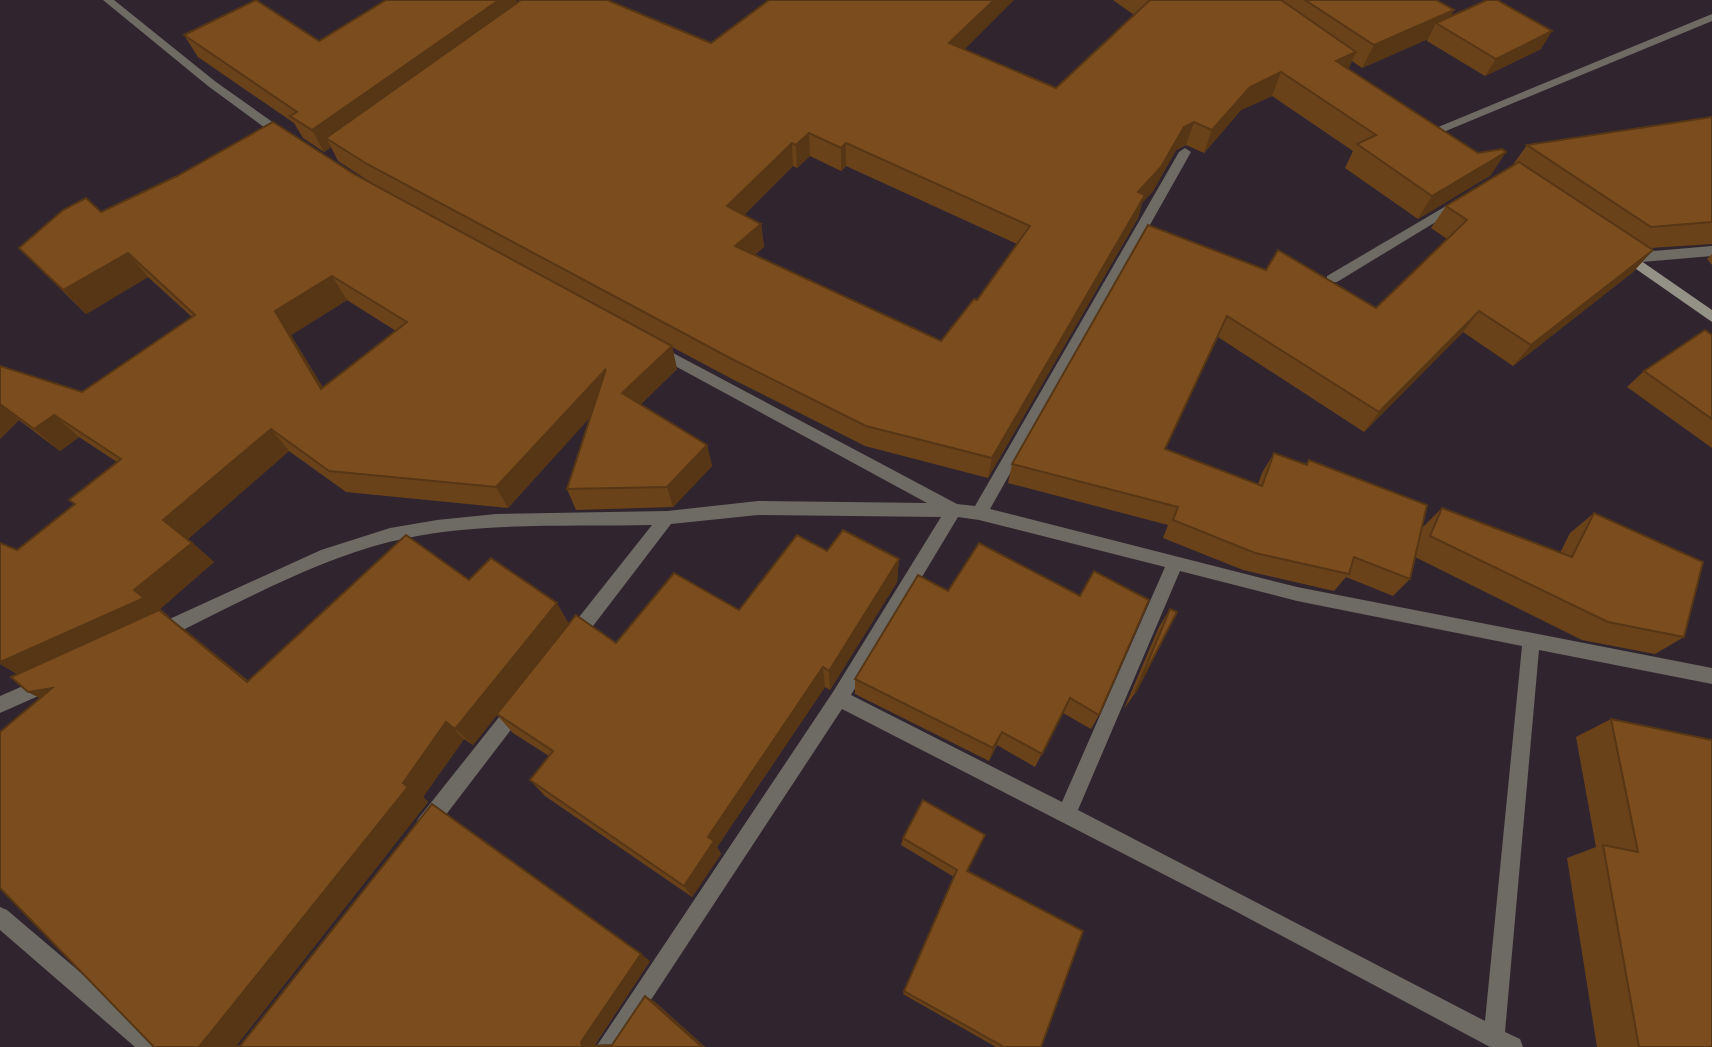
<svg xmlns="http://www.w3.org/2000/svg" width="1712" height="1047" font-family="Raleway,sans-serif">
<rect width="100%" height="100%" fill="#30252f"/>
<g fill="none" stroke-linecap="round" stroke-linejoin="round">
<g fill="#6d6b64" fill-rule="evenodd">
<polygon points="103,0 114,0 216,82 288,133 288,139 280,139 208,86"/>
<polygon points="1712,14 1712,21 1441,133 1437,134 1431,130"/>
<path d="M1185 148 1191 152 990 509 1297 587 1712 668V684L1539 650 1505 1032 1520 1039 1523 1047H1490L1237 912 842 709 620 1047H596L833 692 941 517 758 515 671 524 580 643 574 645 568 643 565 637 568 631 652 525C566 527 474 521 389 542 311 562 237 604 164 639L158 641 152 639 149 633 152 627 321 550 390 528 437 520 496 514 667 511 758 501 927 503 653 354 651 350 653 346 658 345 957 504 975 506 1179 152ZM958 517 979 520 1165 567 1062 802 851 695ZM1180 571 1297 601 1522 646 1485 1021 1078 810Z"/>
<polygon points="1458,199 1462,200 1462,206 1337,282 1327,282 1327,276"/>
<polygon points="1712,246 1712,256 1630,263 1623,258 1630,253"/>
<polygon points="46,676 52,678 55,684 52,690 0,713 0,696"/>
<polygon points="517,699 523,702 526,708 523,714 432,833 425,836 418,833 415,826 418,819 511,702"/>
<polygon points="0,907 7,910 159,1039 162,1047 135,1047 0,930"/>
</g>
<polygon fill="#949186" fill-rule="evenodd" points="1621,247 1712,310 1712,322 1616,255 1614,252"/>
</g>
<g fill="#6a421a" fill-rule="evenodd">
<path d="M386 0H516L517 3 711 43 964 50 1056 88 1134 15 1113 0H1436L1454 10 1450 17 1541 49 1485 76 1427 41 1428 39 1362 68 1352 61 1348 69 1491 175 1418 219 1345 168 1353 151 1272 96 1241 110 1204 153 1186 145 1176 150 1153 191 1142 203 1138 218 988 478 865 446 734 380 672 347 677 369 640 405 707 445 712 466 673 507 576 510 567 489 590 417 508 508 346 492 289 451 188 539 214 562 160 609 169 616 167 617 249 681 469 580 616 643 739 610 827 551 899 559 897 582 830 690 825 687 717 847 721 854 692 897 545 796 530 780 549 756 513 733 497 715 473 745 464 739 423 797 428 802 236 1046 650 961 594 1046 612 1045 654 1001 705 1047H154L40 698 28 692 17 674 0 664V543L17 550 75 504 117 462 79 437 60 451 19 420 0 439V366L82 392 192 317 148 277 86 314 19 248 101 212 354 174 375 185 338 161 331 147 324 152 303 138 294 123 198 57 184 35 319 41ZM810 156 841 171 846 166 1017 244 977 300 941 341 754 255 764 247 761 224 744 215 793 166 797 168ZM347 300 396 331 323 388 291 335Z"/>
<polygon points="1712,117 1712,244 1650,248 1653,250 1633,272 1513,366 1463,332 1364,432 1218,337 1165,449 1258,484 1262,473 1274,453 1305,465 1309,460 1422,528 1442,508 1560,553 1570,533 1594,513 1684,637 1655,654 1582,640 1415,557 1410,579 1393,596 1346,577 1334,591 1243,570 1163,538 1168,525 1008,483 1012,464 1266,270 1376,308 1447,239 1431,228 1446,206 1512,166 1527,145"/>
<polygon points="1712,254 1712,265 1707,259"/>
<polygon points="1712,335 1712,448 1627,387 1644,371"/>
<polygon points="948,591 1099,715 1091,729 1063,713 1035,767 997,745 989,761 855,694 855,679"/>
<polygon points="1170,609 1135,693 1124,709 1159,627"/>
<polygon points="1611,719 1712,1047 1597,1047 1567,858 1596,847 1576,737"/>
<polygon points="903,838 967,871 1041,1047 996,1047 903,994 954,877 901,845"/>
</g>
<g fill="#563615">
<polygon points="499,0 516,0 520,13 326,138 331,147 324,152 312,130"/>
<polygon points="994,0 1014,0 947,67 949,43"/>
<polygon points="1454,10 1444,28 1436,23 1428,39 1362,68 1374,45"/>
<polygon points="1552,31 1541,49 1485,76 1496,59"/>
<polygon points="1356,52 1345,76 1336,61"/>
<polygon points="1281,72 1272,96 1241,110 1204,153 1212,130 1250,87"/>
<polygon points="1194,122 1186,145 1176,150 1153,191 1142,203 1138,218 988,478 992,458 1138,192 1184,127"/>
<polygon points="809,133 810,156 797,168 796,145"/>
<polygon points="792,143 793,166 730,229 727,206"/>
<polygon points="846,143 846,166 841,171 841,148"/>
<polygon points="1506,152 1491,175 1418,219 1432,196"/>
<polygon points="761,224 764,247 738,269 735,246"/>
<polygon points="1653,250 1633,272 1513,366 1531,345"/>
<polygon points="128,253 148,277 86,314 63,290"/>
<polygon points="332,276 347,300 291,335 338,412 321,389 275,311"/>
<polygon points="1479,311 1463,332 1364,432 1379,412"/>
<polygon points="672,346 677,369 629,416 622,393"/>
<polygon points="606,369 613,392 508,508 496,487"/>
<polygon points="0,404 19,420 0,439"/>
<polygon points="54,415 79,437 60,451 34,429"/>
<polygon points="271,429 289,451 187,540 163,520"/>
<polygon points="707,445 712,466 673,507 667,487"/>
<polygon points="192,543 214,562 160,609 169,616 167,617 187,631 273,701 29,680 0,664 0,662"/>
<polygon points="899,559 897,582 830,690 829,671"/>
<polygon points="557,603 569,624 473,745 455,729"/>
<polygon points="823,667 825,687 717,847 721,854 692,897 684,886 708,837"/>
<polygon points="52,688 63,710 28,692"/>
<polygon points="446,722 464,739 423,797 428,802 235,1047 199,1047 403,783"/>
<polygon points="1002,732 997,745 989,761 993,748"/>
<polygon points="641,954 650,961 594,1045 582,1046 581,1042"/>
<polygon points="645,996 654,1001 705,1047 702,1047"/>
</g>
<g fill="#7b4d1e" stroke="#563615" stroke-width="2" fill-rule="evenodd">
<polygon points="256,0 319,41 386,0 499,0 312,130 290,116 297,112 184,35"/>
<path d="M521 0H607L711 43 769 0H994L949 43 1056 88 1150 0H1281L1356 52 1336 61 1478 153 1502 149 1506 152 1432 196 1357 144 1376 135 1281 72 1250 87 1212 130 1194 122 1184 127 1161 167 1138 192 1145 195 992 458 866 426 730 358 367 164 326 138ZM809 133 841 148 846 143 1030 226 977 300 974 299 941 341 735 246 761 224 727 206 792 143 796 145Z"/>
<polygon points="1305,0 1436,0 1454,10 1374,45"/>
<polygon points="1487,0 1497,0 1552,31 1496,59 1436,23"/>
<polygon points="1712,117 1712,222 1651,227 1527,145"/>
<path d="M273 122 354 174 672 346 622 393 707 445 667 487 567 489 606 369 496 487 329 471 271 429 163 520 192 543 134 590 144 598 0 662V543L17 550 75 504 69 500 121 459 54 415 34 429 0 404V366L82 392 195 315 128 253 63 290 19 248 63 210 86 198 101 212 177 176ZM332 276 407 322 321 389 275 311Z"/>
<polygon points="1519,162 1653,250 1531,345 1479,311 1379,412 1227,316 1165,449 1262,486 1274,453 1307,465 1309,460 1427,505 1410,579 1354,557 1349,574 1255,553 1173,520 1178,507 1012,464 1148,225 1266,270 1278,250 1376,308 1467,220 1446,206"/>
<polygon points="1705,330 1712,335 1712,419 1644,371"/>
<polygon points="1442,508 1572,557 1594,513 1703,562 1684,637 1608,622 1430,536"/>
<polygon points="843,530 899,559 829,671 823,667 708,837 714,841 684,886 530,780 553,751 497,714 576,615 616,643 674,573 739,610 797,535 827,551"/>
<polygon points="406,535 469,580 491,558 557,603 455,729 446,722 403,783 408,787 199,1047 154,1047 0,888 0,732 52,688 28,692 11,677 159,610 247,682"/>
<polygon points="979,543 1080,596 1094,571 1149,600 1099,715 1070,698 1042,754 1002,732 993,748 855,679 918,575 948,591"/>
<polygon points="1170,609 1177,612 1135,693"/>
<polygon points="1611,719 1712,740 1712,1047 1639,1047 1603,845 1638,852"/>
<polygon points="923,800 985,835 967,871 1083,931 1041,1047 1004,1047 904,991 957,870 903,838"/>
<polygon points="432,804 641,954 581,1042 582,1046 612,1045 645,996 702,1047 219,1047 240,1046"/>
</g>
</svg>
